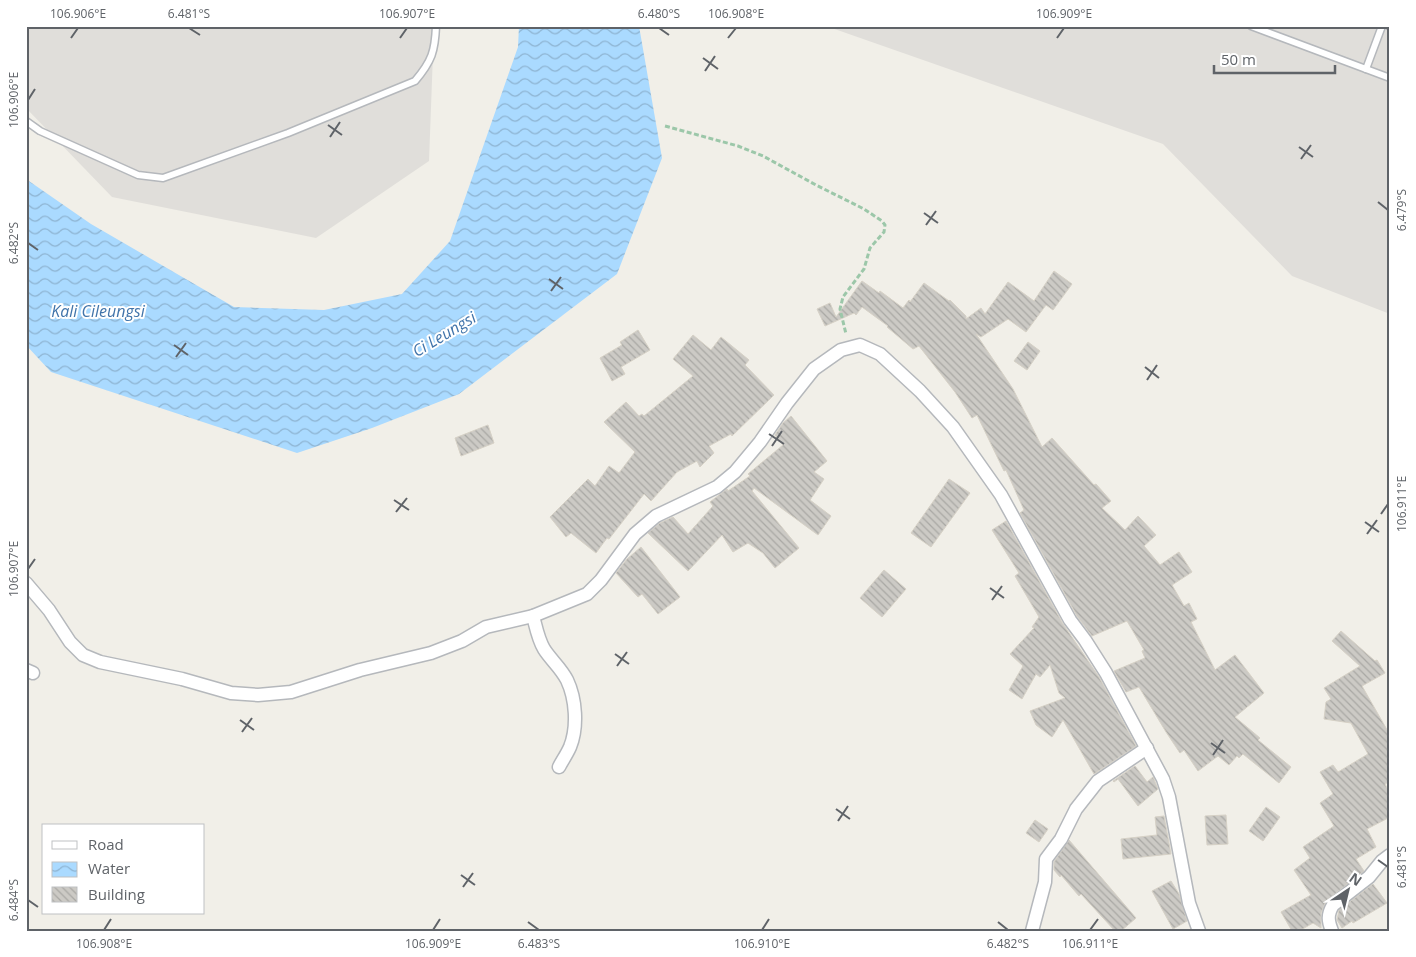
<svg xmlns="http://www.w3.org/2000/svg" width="1416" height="957" font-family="'Open Sans',sans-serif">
<defs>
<pattern id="water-waves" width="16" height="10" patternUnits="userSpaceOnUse" patternTransform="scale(1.25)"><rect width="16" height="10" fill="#aadaff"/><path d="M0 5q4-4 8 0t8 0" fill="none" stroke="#8eb4d2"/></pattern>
<pattern id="building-back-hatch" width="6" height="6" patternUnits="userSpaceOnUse" patternTransform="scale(1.25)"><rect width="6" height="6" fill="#cccac5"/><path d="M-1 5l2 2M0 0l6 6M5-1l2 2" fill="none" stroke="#a9a8a4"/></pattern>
</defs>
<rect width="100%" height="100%" fill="#f1efe8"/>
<g fill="#e0deda">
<polygon points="26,26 434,26 429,161 316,238 112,197 26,108"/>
<polygon points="826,26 1390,26 1390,314 1292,276 1163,144"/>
</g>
<polygon fill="url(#water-waves)" points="519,26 639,26 662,158 617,274 459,394 372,428 297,453 51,372 26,345 26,179 91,224 234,307 324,310 402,294 450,241 518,47"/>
<g fill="url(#building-back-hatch)" stroke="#d6d1c6">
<polygon points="1054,271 1072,284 1053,310 1046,305 1026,332 1008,319 981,337 976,334 1013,389 1042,447 1052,438 1094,485 1096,484 1111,501 1102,508 1125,530 1138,516 1156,535 1144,546 1160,565 1179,552 1192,572 1172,585 1184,606 1189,603 1197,619 1191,622 1215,670 1235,655 1264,693 1235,717 1260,738 1258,740 1291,767 1279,783 1243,754 1239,758 1237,756 1229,765 1218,756 1198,771 1184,750 1180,753 1166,732 1139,687 1126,692 1114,671 1145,658 1142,651 1144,650 1127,621 1092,636 1077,616 1020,513 1024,510 1006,470 1004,471 977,415 972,418 955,392 919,346 913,349 887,327 888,326 862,307 856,315 854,313 825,326 817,309 830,303 836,317 862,281 879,293 880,291 903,308 909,300 910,302 924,283 949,301 950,300 966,316 966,319 981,308 985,314 1008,282 1034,301"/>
<polygon points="638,330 650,350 621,367 625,374 612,381 600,358 622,345 620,342"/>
<polygon points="693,335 711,350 721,337 749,360 745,365 774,395 732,436 731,434 709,446 714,453 700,467 697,461 677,472 651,501 644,494 609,539 607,538 596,553 571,533 566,537 550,517 588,479 595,486 609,466 619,473 635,452 604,422 626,402 639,416 642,414 644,416 693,376 673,359"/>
<polygon points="1028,342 1040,351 1027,370 1014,361"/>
<polygon points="791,416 827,461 814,472 824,479 810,500 831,516 818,535 754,488 752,491 799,548 775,568 763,553 748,543 733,552 722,535 688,571 648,533 660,523 673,517 688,534 713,506 710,502 727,489 728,491 750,476 748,474 783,445 775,435 783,423"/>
<polygon points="488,425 494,443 461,456 455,438"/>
<polygon points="949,479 970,493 931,547 911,533"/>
<polygon points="1006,521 1063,624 1099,677 1136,746 1094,774 1063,720 1052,737 1036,725 1030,711 1065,698 1059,693 1050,665 1040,677 1036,674 1022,699 1009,690 1023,666 1010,654 1034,628 1032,627 1039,617 1015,576 1019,573 992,530"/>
<polygon points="641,547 680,597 658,614 642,594 638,597 616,573 627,559"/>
<polygon points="884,570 906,589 882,617 860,598"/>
<polygon points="1341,631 1375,661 1377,660 1385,673 1362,686 1390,735 1390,781 1385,784 1390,794 1390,817 1367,829 1376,847 1356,859 1364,871 1326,901 1321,913 1321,928 1313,923 1299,931 1292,931 1281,912 1311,895 1294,870 1310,858 1303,847 1334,826 1320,803 1333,794 1320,772 1333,765 1338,772 1368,754 1351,723 1324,719 1326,702 1331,699 1324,688 1360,666 1332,641"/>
<polygon points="1135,766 1147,782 1153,777 1158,789 1138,806 1118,779 1114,782 1113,781"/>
<polygon points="1266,807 1280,817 1263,841 1249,831"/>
<polygon points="1226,815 1228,844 1207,845 1205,816"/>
<polygon points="1164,816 1171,854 1123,859 1121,839 1157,835 1155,817"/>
<polygon points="1035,820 1048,829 1039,842 1026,833"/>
<polygon points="1069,840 1136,918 1121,931 1115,931 1081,894 1079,896 1061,875 1060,877 1054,870 1054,862"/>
<polygon points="1171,881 1179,894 1187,921 1173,929 1152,891"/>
<polygon points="1373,884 1387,903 1353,923 1352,921 1342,928 1337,920 1339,910"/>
</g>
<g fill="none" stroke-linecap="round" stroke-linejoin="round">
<g stroke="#b5b8bc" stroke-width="9">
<g id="service">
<polyline points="1251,26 1390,78"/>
<polyline points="1389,26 1390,26"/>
<polyline points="1366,69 1382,26"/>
<path d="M26 121 40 131 138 175 163 178 288 133 415 81C432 61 435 51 436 26"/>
</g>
</g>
<g stroke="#b5b8bc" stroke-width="15">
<g id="minor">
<polyline points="26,583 49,610 70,642 83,655 100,662 182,679 231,693 258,695 291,692 360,670 431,653 462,641 486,627 533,616 587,594 601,580 635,534 656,516 717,487 735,472 760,442 787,403 814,369 841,350 860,345 880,354 920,391 953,427 1001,495 1070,620 1085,640 1106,673 1163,779 1169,797 1189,903 1199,931"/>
<path d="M533 616C536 627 538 639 544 649 551 660 561 668 567 680 576 699 578 727 570 747 567 754 562 761 559 767"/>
<polyline points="26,670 33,673"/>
<polyline points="1032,931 1045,882 1046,859 1061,839 1076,809 1098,781 1147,748"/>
<path d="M1332 931C1328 921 1327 915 1333 905L1369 877 1382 861 1390 855"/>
</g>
</g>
<polyline stroke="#9cc7a9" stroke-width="3" stroke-dasharray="5 2.5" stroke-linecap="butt" points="665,126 738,146 763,156 816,185 864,209 882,221 885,225 884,232 870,248 864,269 843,297 840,309 846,334"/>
<use href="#service" stroke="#fff" stroke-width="6"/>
<use href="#minor" stroke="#fff" stroke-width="12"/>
</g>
<path fill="none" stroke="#5f6368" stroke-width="2" d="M189 28 200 35M659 28 669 35M71 38 78 28M400 38 407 28M728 38 736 28M1057 38 1064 28M703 58 718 69M705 71 715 56M28 100 35 89M328 125 342 135M330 137 340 122M1299 147 1313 157M1301 159 1311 145M1378 202 1388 210M924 213 938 223M926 225 936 211M28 243 38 250M549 279 563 289M551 291 561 277M174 345 188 355M176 357 186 343M1145 367 1159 378M1147 380 1157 365M769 434 784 444M772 446 782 431M394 500 409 510M396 512 407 498M1381 514 1388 504M1365 522 1379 532M1367 534 1377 520M28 569 35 559M990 588 1004 598M992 600 1002 586M615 654 629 664M617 666 627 652M240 720 254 730M242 732 252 718M1211 743 1225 753M1213 755 1223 740M836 809 850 819M838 821 848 806M1378 860 1388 867M461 875 475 885M463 887 473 873M28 900 38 907M528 922 539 930M998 922 1008 930M104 930 111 919M433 930 440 919M762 930 769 919M1090 930 1098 919"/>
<g text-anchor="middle" stroke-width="4" stroke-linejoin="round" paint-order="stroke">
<g font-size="16" font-style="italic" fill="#4174aa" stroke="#fff">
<text x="98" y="317">Kali Cileungsi</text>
<text transform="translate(444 334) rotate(-31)" y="6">Ci Leungsi</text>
</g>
</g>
<rect width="1416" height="957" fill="none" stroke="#ffffff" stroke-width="55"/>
<rect x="42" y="824" width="162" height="90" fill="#ffffff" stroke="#bfc1c3"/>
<rect x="52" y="841" width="25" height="8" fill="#ffffff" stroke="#bfc1c3"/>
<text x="88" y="850" font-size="15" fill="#5f6368">Road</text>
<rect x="52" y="862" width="25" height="15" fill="url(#water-waves)" stroke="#bfc1c3"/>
<text x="88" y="874" font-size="15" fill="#5f6368">Water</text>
<rect x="52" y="887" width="25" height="15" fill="url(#building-back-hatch)" stroke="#bfc1c3"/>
<text x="88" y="900" font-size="15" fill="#5f6368">Building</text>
<g transform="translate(1348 890) rotate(35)" stroke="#ffffff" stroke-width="4" paint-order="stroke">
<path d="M0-4L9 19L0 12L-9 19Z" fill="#5f6368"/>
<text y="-8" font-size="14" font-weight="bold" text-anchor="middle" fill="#5f6368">N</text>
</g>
<path d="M1214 65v8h121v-8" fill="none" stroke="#5f6368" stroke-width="2.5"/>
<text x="1221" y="65" font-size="15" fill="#5f6368" stroke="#ffffff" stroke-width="4" paint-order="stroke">50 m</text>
<rect x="28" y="28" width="1360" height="902" fill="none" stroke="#5f6368" stroke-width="2"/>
<g font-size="12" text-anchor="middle" fill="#5f6368">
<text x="78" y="18">106.906°E</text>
<text x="189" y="18">6.481°S</text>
<text x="407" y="18">106.907°E</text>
<text x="659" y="18">6.480°S</text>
<text x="736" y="18">106.908°E</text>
<text x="1064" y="18">106.909°E</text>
<text transform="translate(14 100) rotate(-90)" y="4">106.906°E</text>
<text transform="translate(1402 210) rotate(-90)" y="4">6.479°S</text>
<text transform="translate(14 243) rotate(-90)" y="4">6.482°S</text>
<text transform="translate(1402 504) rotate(-90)" y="4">106.911°E</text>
<text transform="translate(14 569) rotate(-90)" y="4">106.907°E</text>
<text transform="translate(1402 867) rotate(-90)" y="4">6.481°S</text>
<text transform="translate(14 900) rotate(-90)" y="4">6.484°S</text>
<text x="104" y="948">106.908°E</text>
<text x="433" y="948">106.909°E</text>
<text x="539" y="948">6.483°S</text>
<text x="762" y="948">106.910°E</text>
<text x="1008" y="948">6.482°S</text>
<text x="1090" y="948">106.911°E</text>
</g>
</svg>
